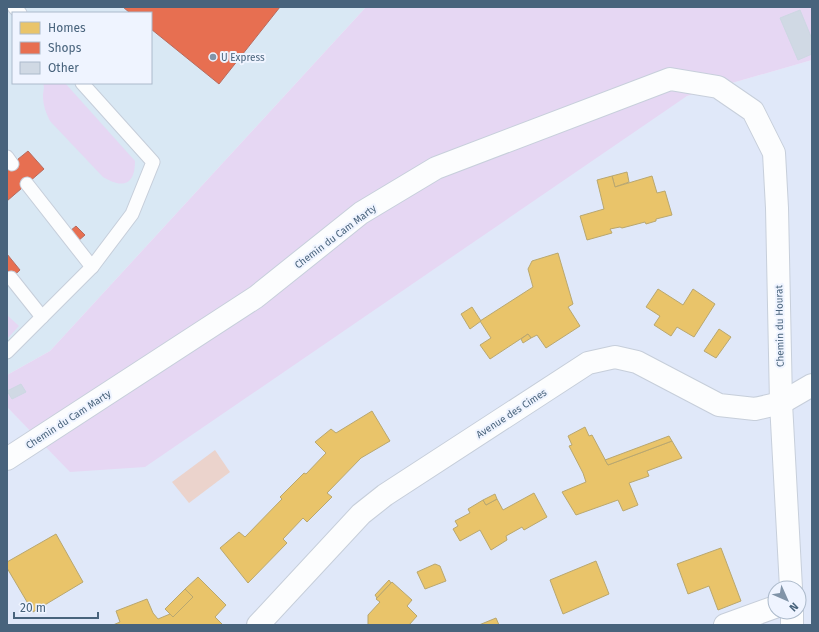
<svg xmlns="http://www.w3.org/2000/svg" width="819" height="632" font-family="'Fira Sans',sans-serif">
<rect width="100%" height="100%" fill="#ecf0f9"/>
<path fill="#e0e8f9" fill-rule="evenodd" d="M812 60V625H7V407L70 471 687 96ZM775 588H799V612H775Z"/>
<path fill="#d9e8f4" fill-rule="evenodd" d="M7 7H366L50 351 7 375ZM13 13H151V83H13Z"/>
<g fill="#e6d7f3">
<polygon points="366,7 812,7 812,60 687,96 145,467 70,472 7,407 7,375 50,351"/>
<path d="M43 83H65L135 161C135 185 123 189 103 177L50 121C46 113 43 105 43 96 43 91 45 88 43 83Z"/>
<polygon points="7,315 19,326 7,339"/>
</g>
<polygon fill="#ebd3cc" points="215,450 230,472 189,503 172,482"/>
<g fill="#e9c46a" stroke="#b9a76f">
<polygon points="627,172 629,182 615,187 612,176"/>
<polygon points="612,176 615,187 652,176 657,193 665,191 672,215 656,219 656,221 646,224 645,222 622,228 620,227 610,229 612,233 587,240 580,216 604,209 597,180"/>
<polygon points="558,253 573,304 568,307 580,326 546,348 537,335 531,338 528,334 490,359 480,345 491,338 480,321 533,287 528,269 532,261"/>
<polygon points="658,289 683,305 693,289 715,304 694,337 677,327 671,336 654,325 660,316 646,307"/>
<polygon points="472,307 481,321 470,329 461,314"/>
<polygon points="719,329 731,337 716,358 704,351"/>
<polygon points="528,334 531,338 523,343 521,339"/>
<polygon points="372,411 390,441 361,458 327,493 332,497 307,522 303,518 283,539 287,543 248,583 220,548 239,532 245,537 282,499 280,497 304,473 306,474 326,453 315,442 331,429 336,433"/>
<polygon points="585,427 589,436 592,435 608,465 672,441 682,458 647,471 649,476 629,483 638,505 623,511 618,500 576,515 562,492 586,482 583,473 569,446 572,445 568,436"/>
<polygon points="669,436 672,441 608,465 605,460"/>
<polygon points="534,493 547,517 524,530 522,527 506,536 507,540 491,550 480,530 460,541 453,529 458,526 455,521 470,513 468,509 483,500 486,505 497,499 503,510"/>
<polygon points="495,494 497,499 486,505 483,500"/>
<polygon points="56,534 83,582 33,612 7,568 7,562"/>
<polygon points="721,548 741,601 718,610 709,586 688,594 677,564"/>
<polygon points="596,561 609,594 563,614 550,580"/>
<polygon points="435,564 440,566 446,581 425,589 417,572"/>
<polygon points="198,577 226,605 215,617 223,625 113,625 120,622 116,611 147,599 153,613 158,619 170,614 173,617 193,597 185,589"/>
<polygon points="389,580 391,583 377,598 375,595"/>
<polygon points="392,582 412,600 407,606 417,616 409,625 368,625 368,615 380,602 376,599"/>
<polygon points="185,589 193,597 173,617 165,609"/>
<polygon points="496,618 499,625 479,625"/>
</g>
<g fill="#e76f51" stroke="#b76b5e">
<polygon points="123,7 280,7 219,84 151,29 151,13 130,13"/>
<polygon points="28,151 44,169 7,201 7,168"/>
<polygon points="76,226 85,235 78,241 70,231"/>
<polygon points="7,254 20,270 7,282"/>
</g>
<g fill="#d0d9e4" stroke="#cdd7e3">
<polygon points="800,10 812,39 812,54 798,60 780,18"/>
<polygon points="21,384 26,392 12,399 7,391"/>
</g>
<g fill="none" stroke-linecap="round" stroke-linejoin="round">
<g stroke="#c6ceda" stroke-width="15">
<g id="lane">
<polyline points="14,7 20,13"/>
<polyline points="7,157 12,164"/>
<polyline points="27,184 92,267"/>
<polyline points="11,278 42,317"/>
<polyline points="7,352 92,267 132,214 153,162 82,83"/>
</g>
</g>
<g stroke="#c6ceda" stroke-width="24">
<g id="street">
<polyline points="258,625 361,514 385,495 588,363 615,357 637,362 719,405 755,409 781,403 812,385"/>
<polyline points="725,625 775,607"/>
</g>
</g>
<g stroke="#c7cfdb" stroke-width="24">
<g id="secondary">
<polyline points="7,459 256,297 361,213 436,168 670,79 718,87 753,111 774,153 777,208 781,403 791,588"/>
<polyline points="792,612 792,625"/>
</g>
</g>
<use href="#lane" stroke="#fcfdfe" stroke-width="13"/>
<use href="#street" stroke="#fcfdfe" stroke-width="22"/>
<use href="#secondary" stroke="#fcfdfe" stroke-width="22"/>
</g>
<circle fill="#8194a8" stroke="#eff4ff" stroke-width="1.5" cx="213" cy="57" r="4"/>
<g text-anchor="middle" stroke-width="4" stroke-linejoin="round" paint-order="stroke">
<g font-size="10" fill="#48637c" stroke="#eff4ff" text-anchor="start">
<text x="221" y="61">U Express</text>
</g>
<g font-size="10" fill="#48637c" stroke="#eff4ff">
<text transform="translate(335 236) rotate(-37)" y="4">Chemin du Cam Marty</text>
<text transform="translate(779 326) rotate(-91)" y="4">Chemin du Hourat</text>
<text transform="translate(511 413) rotate(-33)" y="4">Avenue des Cimes</text>
<text transform="translate(68 419) rotate(-33)" y="4">Chemin du Cam Marty</text>
</g>
</g>
<rect width="819" height="632" fill="none" stroke="#48637c" stroke-width="16"/>
<rect x="12" y="12" width="140" height="72" fill="#eff4ff" stroke="#acbacb"/>
<rect x="20" y="22" width="20" height="12" fill="#e9c46a" stroke="#acbacb"/>
<text x="48" y="32" font-size="12" fill="#48637c">Homes</text>
<rect x="20" y="42" width="20" height="12" fill="#e76f51" stroke="#acbacb"/>
<text x="48" y="52" font-size="12" fill="#48637c">Shops</text>
<rect x="20" y="62" width="20" height="12" fill="#d0d9e4" stroke="#acbacb"/>
<text x="48" y="72" font-size="12" fill="#48637c">Other</text>
<g transform="translate(787 600) rotate(135)"><circle r="19" fill="#eff4ff" stroke="#acbacb"/>
<path d="M0-3L7 15L0 10L-7 15Z" fill="#8194a8"/>
<text y="-6" font-size="11" font-weight="bold" text-anchor="middle" fill="#48637c">N</text>
</g>
<path d="M14 612v6h84v-6" fill="none" stroke="#48637c" stroke-width="2"/>
<text x="20" y="612" font-size="12" fill="#48637c" stroke="#eff4ff" stroke-width="3" paint-order="stroke">20 m</text>
</svg>
